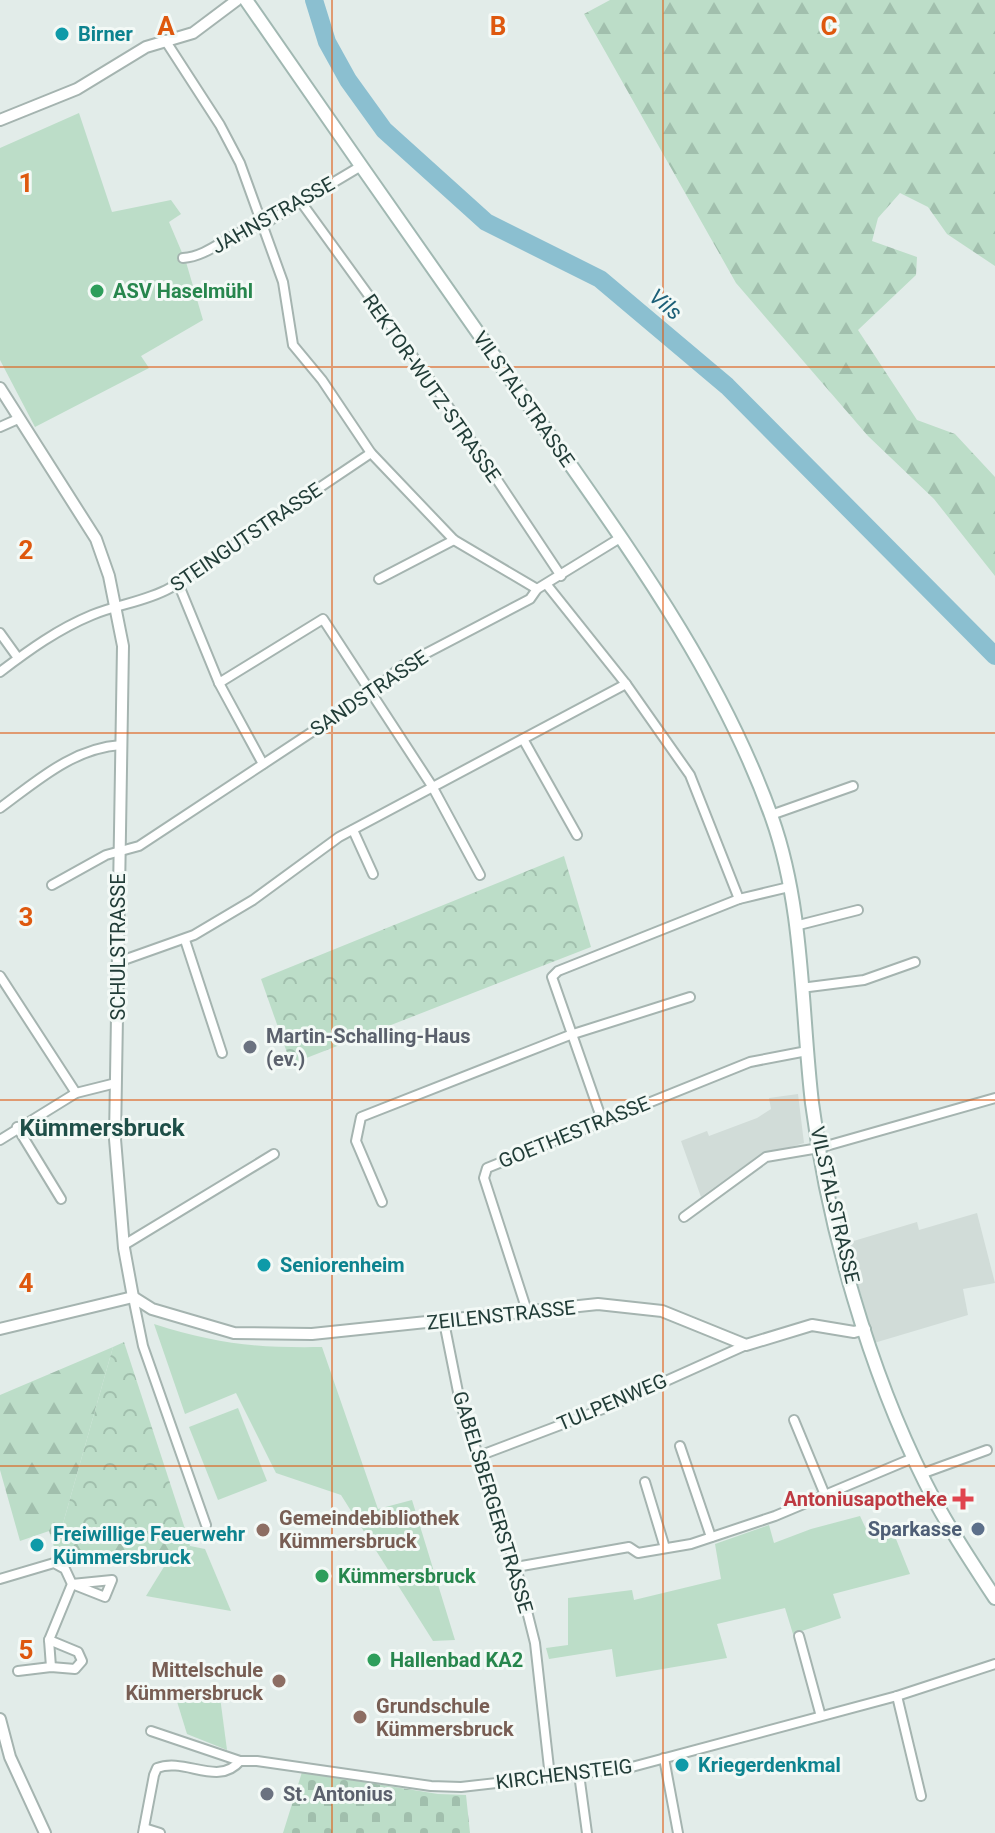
<svg xmlns="http://www.w3.org/2000/svg" width="995" height="1833" font-family="Roboto,sans-serif">
<defs>
<pattern id="forest-firs" width="22" height="20" patternUnits="userSpaceOnUse" patternTransform="scale(2)"><rect width="22" height="20" fill="#bcddc8"/><path d="M5 1l3.5 6h-7zM16 11l3.5 6h-7z" fill="#a1bfad"/></pattern>
<pattern id="cemetery-stones" width="16" height="16" patternUnits="userSpaceOnUse" patternTransform="scale(2)"><rect width="16" height="16" fill="#bcddc8"/><path d="M2 7V4a2 2 0 0 1 4 0v3zM10 15v-3a2 2 0 0 1 4 0v3z" fill="#a1bfad"/></pattern>
<pattern id="park-crowns" width="20" height="18" patternUnits="userSpaceOnUse" patternTransform="scale(2)"><rect width="20" height="18" fill="#bcddc8"/><path d="M2 6a3 3 0 1 1 6 0M12 15a3 3 0 1 1 6 0" fill="none" stroke="#a1bfad"/></pattern>
</defs>
<rect width="100%" height="100%" fill="#e2ece9"/>
<g fill="#d1dcd8">
<polygon points="798,1094 804,1143 755,1158 701,1197 681,1141 707,1131 709,1136 757,1118 771,1109 769,1098"/>
<polygon points="977,1213 995,1283 963,1289 968,1315 874,1343 847,1243 917,1222 919,1230"/>
</g>
<g fill="#bcddc8">
<polygon points="79,113 112,212 171,200 181,214 169,222 186,262 203,320 141,356 149,368 35,427 0,360 0,148"/>
<path d="M154 1324C217 1344 256 1348 322 1347L378 1509 412 1500 455 1640 433 1641 341 1495 276 1473 236 1393 185 1414Z"/>
<polygon points="238,1408 267,1481 218,1500 189,1427"/>
<polygon points="860,1516 867,1531 890,1524 910,1574 833,1594 841,1618 793,1634 785,1608 717,1624 727,1658 616,1677 612,1649 549,1659 546,1648 568,1645 568,1598 632,1590 634,1600 721,1579 715,1544 769,1525 774,1543 811,1529"/>
<polygon points="190,1546 205,1549 231,1611 146,1596 170,1557"/>
<polygon points="175,1695 220,1697 227,1750 187,1734"/>
</g>
<g fill="url(#forest-firs)">
<polygon points="610,0 995,0 995,266 947,234 928,207 900,193 878,218 872,241 917,257 916,275 858,330 917,420 955,434 995,477 995,576 934,499 868,436 736,283 584,14"/>
<polygon points="113,1347 62,1527 186,1532 190,1546 170,1557 57,1556 49,1531 20,1541 0,1470 0,1395"/>
</g>
<polygon fill="url(#cemetery-stones)" points="302,1772 438,1794 466,1795 470,1833 283,1833"/>
<g fill="url(#park-crowns)">
<polygon points="564,856 591,947 291,1064 261,979"/>
<polygon points="124,1342 186,1532 62,1527 113,1347"/>
</g>
<g fill="none" stroke-linecap="round" stroke-linejoin="round">
<polyline stroke="#8bbfd0" stroke-width="18" points="314,0 327,42 348,80 384,130 486,222 600,279 727,386 995,656"/>
<g stroke="#a5b4b0" stroke-width="12">
<g id="minor">
<polyline points="165,40 220,125 240,163 283,282 293,345 322,380 371,453 454,540 537,589"/>
<polyline points="301,202 438,391 561,576"/>
<path d="M183 258C212 256 232 229 262 225L361 166"/>
<polyline points="0,427 18,419"/>
<polyline points="379,579 454,540"/>
<polyline points="178,583 219,683 263,764"/>
<polyline points="547,585 626,684 690,775 739,899"/>
<polyline points="0,633 18,658"/>
<path d="M0 672C29 650 58 629 92 615 118 604 145 602 170 588L371 453"/>
<polyline points="219,683 323,619 432,786 480,875"/>
<polyline points="523,739 577,835"/>
<path d="M0 808C37 781 73 748 121 745"/>
<polyline points="771,815 853,786"/>
<polyline points="353,830 373,874"/>
<polyline points="52,885 106,855 139,846 371,693 402,666 530,599 537,589 620,538"/>
<polyline points="795,926 858,910"/>
<polyline points="185,940 222,1053"/>
<polyline points="118,962 194,935 253,900 339,837 626,684"/>
<polyline points="0,976 76,1093"/>
<polyline points="801,988 864,980 915,962"/>
<polyline points="602,1120 552,977 558,971 739,899 789,887"/>
<polyline points="17,1127 61,1199"/>
<polyline points="0,1140 76,1093 116,1083"/>
<polyline points="382,1202 356,1141 361,1117 570,1035 690,997"/>
<polyline points="684,1217 766,1157 819,1148 995,1098"/>
<polyline points="124,1245 274,1154"/>
<polyline points="133,1297 143,1346 206,1525"/>
<polyline points="528,1314 484,1178 487,1168 750,1062 807,1051"/>
<polyline points="444,1322 460,1402 516,1567 535,1643 550,1777"/>
<polyline points="794,1420 825,1495"/>
<polyline points="680,1446 711,1537"/>
<polyline points="476,1457 608,1407 746,1345"/>
<polyline points="921,1474 987,1450"/>
<polyline points="645,1482 665,1548"/>
<polyline points="516,1567 629,1547 638,1553 691,1544 775,1516 913,1458"/>
<polyline points="0,1579 54,1563 65,1569 72,1584 49,1640 78,1652 82,1661 75,1669 51,1667 18,1671"/>
<polygon points="112,1580 105,1597 72,1584"/>
<polyline points="799,1636 820,1713"/>
<polyline points="49,1640 51,1667"/>
<polyline points="897,1696 921,1796"/>
<polyline points="151,1731 240,1761"/>
<polyline points="664,1758 678,1833"/>
<polyline points="579,1774 587,1833"/>
<polyline points="144,1828 160,1833"/>
<path d="M143 1833 154 1775 157 1768C185 1757 218 1787 240 1761H257L431 1786 461 1787 628 1768 897 1696 995 1664"/>
</g>
</g>
<g stroke="#a5b4b0" stroke-width="14">
<g id="tertiary">
<polyline points="0,120 77,89 146,47 193,33 237,0"/>
<polyline points="0,388 96,539 109,576 123,646 115,1139 124,1248 133,1297"/>
<polyline points="133,1297 152,1309 234,1333 312,1334 598,1304 662,1311 746,1345 812,1325 854,1332 865,1329"/>
<polyline points="0,1329 133,1297"/>
<polyline points="0,1719 10,1757 45,1833"/>
</g>
</g>
<g stroke="#a1b8b2" stroke-width="16">
<path id="secondary" d="M246 0C340 136 435 272 530 407 621 538 718 666 772 818 804 908 801 1009 812 1103 828 1227 869 1370 925 1482 945 1522 970 1560 995 1598"/>
</g>
<use href="#minor" stroke="#fff" stroke-width="8"/>
<use href="#tertiary" stroke="#fff" stroke-width="10"/>
<use href="#secondary" stroke="#fff" stroke-width="12"/>
</g>
<path fill="none" stroke="#de580e" stroke-width="2" stroke-opacity="0.55" d="M332 0V1833M663 0V1833M0 367H995M0 733H995M0 1100H995M0 1466H995"/>
<g fill="#0f9aa8" stroke="#f3f9f6" stroke-width="3">
<circle cx="62" cy="34" r="8"/>
<circle cx="264" cy="1265" r="8"/>
<circle cx="37" cy="1545" r="8"/>
<circle cx="682" cy="1765" r="8"/>
</g>
<g fill="#2e9e5b" stroke="#f3f9f6" stroke-width="3">
<circle cx="97" cy="291" r="8"/>
<circle cx="322" cy="1576" r="8"/>
<circle cx="374" cy="1660" r="8"/>
</g>
<g fill="#6b7280" stroke="#f3f9f6" stroke-width="3">
<circle cx="250" cy="1047" r="8"/>
<circle cx="267" cy="1794" r="8"/>
</g>
<path fill="#e0444e" stroke="#f3f9f6" stroke-width="3" d="M959 1487h8v8h8v8h-8v8h-8v-8h-8v-8h8z"/>
<circle fill="#5c6f8a" stroke="#f3f9f6" stroke-width="3" cx="978" cy="1529" r="8"/>
<g fill="#8d6e63" stroke="#f3f9f6" stroke-width="3">
<circle cx="263" cy="1530" r="8"/>
<circle cx="279" cy="1681" r="8"/>
<circle cx="360" cy="1717" r="8"/>
</g>
<g text-anchor="middle" stroke-width="6" stroke-linejoin="round" paint-order="stroke">
<g font-size="20" font-weight="bold" fill="#0d838f" stroke="#f3f9f6" text-anchor="start">
<text x="78" y="41">Birner</text>
<text x="280" y="1272">Seniorenheim</text>
<text x="53" y="1541">Freiwillige Feuerwehr<tspan x="53" dy="23">Kümmersbruck</tspan></text>
<text x="698" y="1772">Kriegerdenkmal</text>
</g>
<g font-size="20" fill="#223d38" stroke="#f3f9f6">
<text transform="translate(273 215) rotate(-29)" y="7">JAHNSTRASSE</text>
<text transform="translate(432 388) rotate(55)" y="7">REKTOR-WUTZ-STRASSE</text>
<text transform="translate(524 399) rotate(55)" y="7">VILSTALSTRASSE</text>
<text transform="translate(246 537) rotate(-34)" y="7">STEINGUTSTRASSE</text>
<text transform="translate(369 693) rotate(-34)" y="7">SANDSTRASSE</text>
<text transform="translate(118 947) rotate(-90)" y="7">SCHULSTRASSE</text>
<text transform="translate(574 1132) rotate(-22)" y="7">GOETHESTRASSE</text>
<text transform="translate(835 1205) rotate(77)" y="7">VILSTALSTRASSE</text>
<text transform="translate(501 1315) rotate(-6)" y="7">ZEILENSTRASSE</text>
<text transform="translate(612 1402) rotate(-23)" y="7">TULPENWEG</text>
<text transform="translate(493 1502) rotate(73)" y="7">GABELSBERGERSTRASSE</text>
<text transform="translate(564 1774) rotate(-7)" y="7">KIRCHENSTEIG</text>
</g>
<g font-size="20" font-weight="bold" fill="#27864d" stroke="#f3f9f6" text-anchor="start">
<text x="113" y="298">ASV Haselmühl</text>
<text x="338" y="1583">Kümmersbruck</text>
<text x="390" y="1667">Hallenbad KA2</text>
</g>
<g font-size="20" font-weight="bold" fill="#5b616d" stroke="#f3f9f6" text-anchor="start">
<text x="266" y="1043">Martin-Schalling-Haus<tspan x="266" dy="23">(ev.)</tspan></text>
<text x="283" y="1801">St. Antonius</text>
</g>
<g font-size="20" font-weight="bold" fill="#be3a42" stroke="#f3f9f6" text-anchor="end">
<text x="947" y="1506">Antoniusapotheke</text>
</g>
<g font-size="20" font-weight="bold" fill="#785e54" stroke="#f3f9f6" text-anchor="start">
<text x="279" y="1525">Gemeindebibliothek<tspan x="279" dy="23">Kümmersbruck</tspan></text>
<text x="263" y="1677" text-anchor="end">Mittelschule<tspan x="263" dy="23">Kümmersbruck</tspan></text>
<text x="376" y="1713">Grundschule<tspan x="376" dy="23">Kümmersbruck</tspan></text>
</g>
<g font-size="20" font-weight="bold" fill="#4e5e75" stroke="#f3f9f6" text-anchor="end">
<text x="962" y="1536">Sparkasse</text>
</g>
<g font-size="22" font-style="italic" fill="#1d6078" stroke="#f3f9f6">
<text transform="translate(666 304) rotate(40)" y="8">Vils</text>
</g>
<g font-size="24" font-weight="bold" fill="#1f4f48" stroke="#f3f9f6">
<text x="102" y="1136">Kümmersbruck</text>
</g>
</g>
<g font-size="26" text-anchor="middle" font-weight="bold" fill="#de580e" stroke="#f3f9f6" stroke-width="6" stroke-linejoin="round" paint-order="stroke">
<text x="166" y="35">A</text>
<text x="498" y="35">B</text>
<text x="829" y="35">C</text>
<text x="26" y="192">1</text>
<text x="26" y="559">2</text>
<text x="26" y="926">3</text>
<text x="26" y="1292">4</text>
<text x="26" y="1659">5</text>
</g>
</svg>
